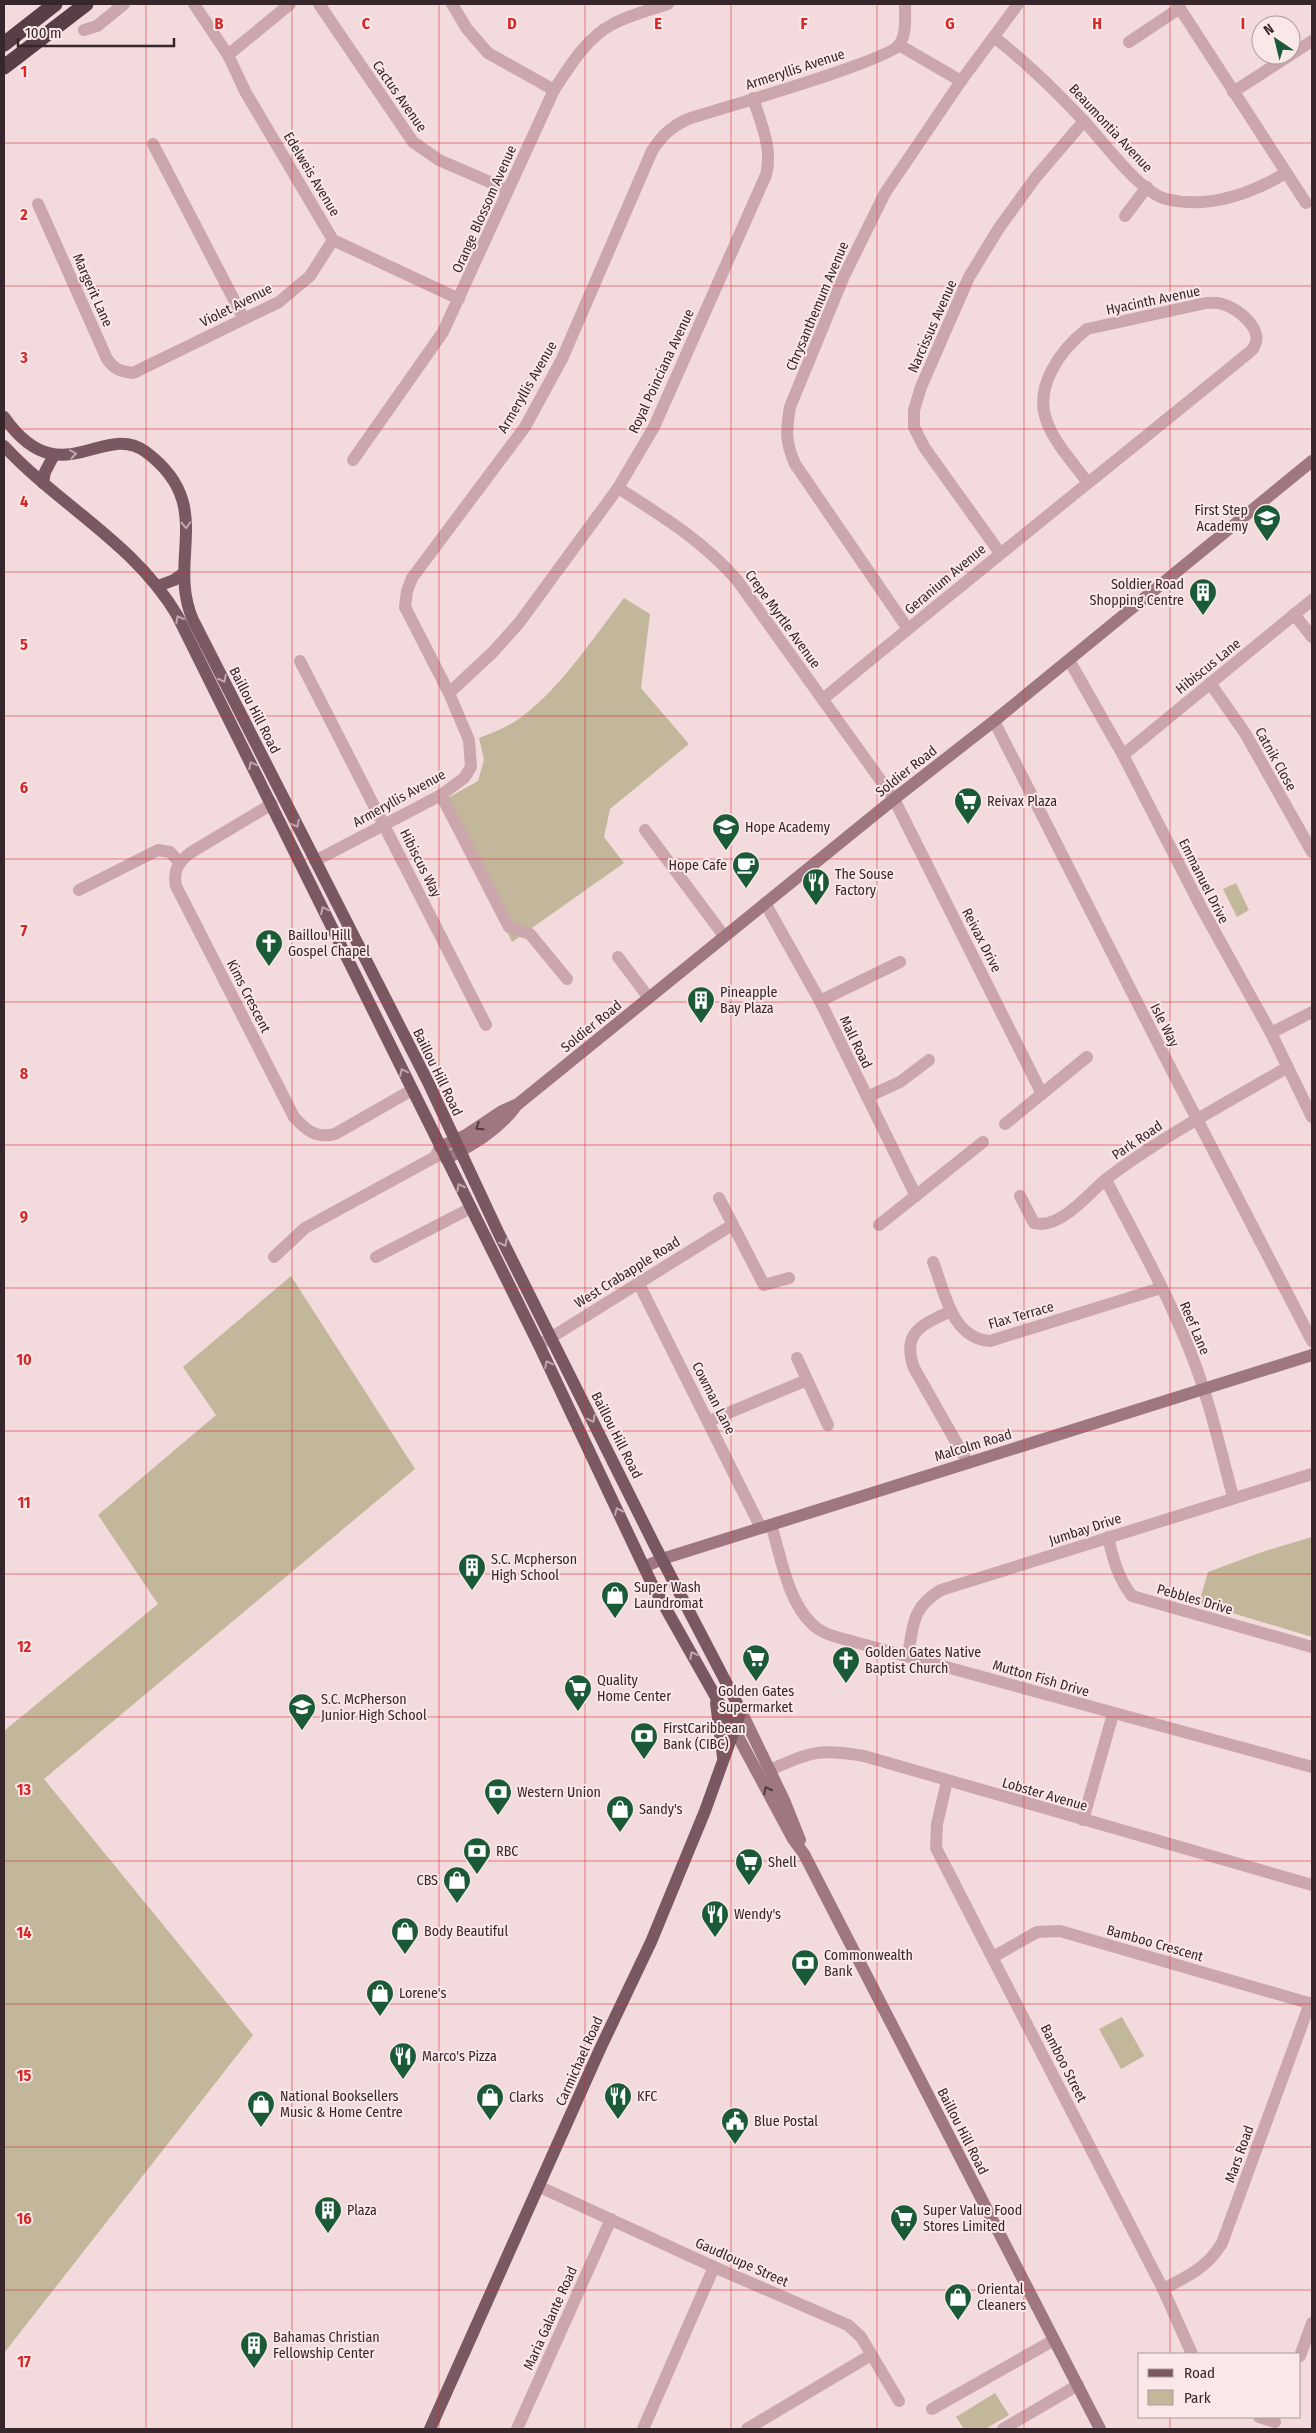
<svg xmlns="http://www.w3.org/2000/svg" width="1316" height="2433" font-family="'Fira Sans Condensed',sans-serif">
<rect width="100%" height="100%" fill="#f3dadd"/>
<g fill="#c2b79a">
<path d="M624 598 650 614 641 688 689 744 610 809 604 837 624 863 512 942 442 801 478 781 484 760 479 738C495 732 510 726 524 715 561 687 595 636 624 598Z"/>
<polygon points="1236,883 1249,910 1237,917 1223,889"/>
<polygon points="291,1276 415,1469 44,1779 253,2035 4,2353 4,1731 158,1604 98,1515 216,1415 183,1367"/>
<polygon points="1312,1537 1312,1637 1199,1603 1208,1572 1262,1552"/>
<polygon points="1122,2017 1144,2056 1121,2069 1099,2029"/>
<polygon points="995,2393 1009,2415 985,2429 964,2429 956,2417"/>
</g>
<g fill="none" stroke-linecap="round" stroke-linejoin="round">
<g stroke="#cba6ac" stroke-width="12">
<polyline points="194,4 228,55 246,93 333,240 459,299"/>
<polyline points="319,4 413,142 439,160 508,190"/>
<polyline points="452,4 467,29 488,53 554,90"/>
<polyline points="1177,4 1306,203"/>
<polyline points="84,30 97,26 124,4"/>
<path d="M994 37C1026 62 1055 90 1083 120 1103 141 1138 191 1166 199 1207 209 1250 194 1286 173"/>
<polyline points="1129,42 1180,8"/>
<polyline points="899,45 961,81"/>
<polyline points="228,55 290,4"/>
<polyline points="1233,92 1312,41"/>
<polyline points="153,144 244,319"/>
<path d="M38 204 107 359C115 370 120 371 133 373L279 302 310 276 333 240"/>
<polyline points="1125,216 1147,187"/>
<path d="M353 460 443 332 554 90C569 67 587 37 613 24 630 15 650 10 668 4"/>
<path d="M618 488C662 516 702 540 737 580L879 778 894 799 1042 1094"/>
<polyline points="1000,553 924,447 914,427 914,410 921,387 969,277 999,228 1036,177 1084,121"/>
<polyline points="1294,614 1312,637"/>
<path d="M908 629 795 464C785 441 786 431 790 407L844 276 885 193 961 81 1018 4"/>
<polyline points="1069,660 1123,755 1201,907 1271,1033 1312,1117"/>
<polyline points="300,661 486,1025"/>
<polyline points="1210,683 1245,733 1312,852"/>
<path d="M449 693 493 652 519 623 618 488 654 427 766 175C773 148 761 124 753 98"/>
<path d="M823 699C963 583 1105 470 1246 355 1248 353 1253 350 1254 347 1265 329 1236 307 1222 304 1217 302 1211 303 1206 303L1087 329C1061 349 1033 387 1047 422 1054 442 1075 465 1088 483"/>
<polyline points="994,721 1170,1067 1312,1341"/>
<polyline points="1123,755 1312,600"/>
<polyline points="441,795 509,927 530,934 567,979"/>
<path d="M272 804 190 853C178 863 173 870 176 886L294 1117C306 1130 316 1139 335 1134L412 1090"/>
<polyline points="645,830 724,936"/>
<path d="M315 861 441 795 464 778 471 767 469 740 449 693 405 607 407 591 412 578 525 427 562 359 652 151C662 135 671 127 688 119 719 109 887 61 899 45 907 34 905 16 905 4"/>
<polyline points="79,890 158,850 170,852 179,862"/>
<polyline points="765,903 820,1001 916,1196"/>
<polyline points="618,957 649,998"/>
<polyline points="820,1001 900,962"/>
<polyline points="1271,1033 1312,1012"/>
<polyline points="867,1097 900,1082 929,1060"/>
<polyline points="1005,1124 1087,1057"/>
<path d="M1106 1180C1135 1236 1167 1292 1190 1351 1209 1398 1220 1448 1233 1497"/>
<path d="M1020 1196 1034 1223C1060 1230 1088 1194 1106 1179 1163 1136 1226 1103 1288 1067"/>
<polyline points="719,1198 764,1285 789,1278"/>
<polyline points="879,1225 983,1142"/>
<polyline points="274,1257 305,1228 435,1157 440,1147"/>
<polyline points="376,1257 471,1208"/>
<path d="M933 1262C945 1292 951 1338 990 1341L1161 1288"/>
<polyline points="638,1282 761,1528"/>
<path d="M951 1311C922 1325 901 1332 914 1368L968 1463"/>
<polyline points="539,1345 732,1225"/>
<polyline points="797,1358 828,1425"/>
<polyline points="709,1421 807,1380"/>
<path d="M771 1525C781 1556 787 1600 812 1624 820 1632 830 1635 840 1638L1312 1767"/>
<path d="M1108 1537C1113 1559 1118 1578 1132 1596L1312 1647"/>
<path d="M908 1656C913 1625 912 1607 941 1590L1312 1474"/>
<path d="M770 1770C811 1752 819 1748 864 1756L1312 1885"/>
<polyline points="947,1781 937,1824 936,1848 1163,2289 1192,2354"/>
<polyline points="1083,1820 1113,1714"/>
<polyline points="993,1957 1037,1932 1060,1931 1312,2004"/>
<polyline points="540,2187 714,2267 848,2325 861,2337 899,2401"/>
<path d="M1163 2289C1187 2277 1208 2267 1222 2243L1310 2003"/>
<polyline points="1300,2356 1312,2323"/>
<polyline points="932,2409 1054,2340"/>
<polyline points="1259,2417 1275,2422"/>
<polyline points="517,2429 611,2219"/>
<polyline points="643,2429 714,2267"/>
<polyline points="747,2429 871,2355"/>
<polyline points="1003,2429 1078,2385"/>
</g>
<g stroke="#9f7781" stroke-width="12">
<polyline points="440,1147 466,1135 502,1111 518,1104 894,799 994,721 1312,461"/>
<path d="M446 1159C472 1145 499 1130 516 1106"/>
<polyline points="644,1567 662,1559 1312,1355"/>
<polyline points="741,1711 784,1800 800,1840"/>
<polyline points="735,1731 793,1839 804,1854 1100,2429"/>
</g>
<g stroke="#795861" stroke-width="12">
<path d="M4 417C60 497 103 420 146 452 217 505 166 559 193 620L428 1082 499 1234 655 1546 741 1711 705 1811 651 1942 600 2049 430 2429"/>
<path d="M4 446C60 506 134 543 177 615L539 1345 652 1584 735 1731"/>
<polyline points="43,483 45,472 54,455"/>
<polyline points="158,586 174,580 184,573"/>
<polyline points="716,1703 723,1757"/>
</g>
<g stroke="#583e46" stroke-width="15">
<polyline points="4,44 55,4"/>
<polyline points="4,67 86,4"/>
</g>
</g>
<defs><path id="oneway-chevron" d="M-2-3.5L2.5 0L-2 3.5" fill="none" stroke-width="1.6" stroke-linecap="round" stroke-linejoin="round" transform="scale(1.25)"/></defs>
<g stroke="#c0a7ab">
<use href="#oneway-chevron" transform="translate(73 454) rotate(-9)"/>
<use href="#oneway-chevron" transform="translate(186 525) rotate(87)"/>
<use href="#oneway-chevron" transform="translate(179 619) rotate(-118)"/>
<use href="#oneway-chevron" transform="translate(223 679) rotate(63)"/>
<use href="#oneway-chevron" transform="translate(252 765) rotate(-117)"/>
<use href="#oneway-chevron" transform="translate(296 824) rotate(63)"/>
<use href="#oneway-chevron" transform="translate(324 910) rotate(-116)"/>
<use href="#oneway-chevron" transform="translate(403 1072) rotate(-116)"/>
<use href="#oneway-chevron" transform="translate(460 1187) rotate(-117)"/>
<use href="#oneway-chevron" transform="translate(504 1243) rotate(64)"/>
<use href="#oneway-chevron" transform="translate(548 1364) rotate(-115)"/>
<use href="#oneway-chevron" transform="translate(592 1419) rotate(63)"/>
<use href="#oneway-chevron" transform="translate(618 1511) rotate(-114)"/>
<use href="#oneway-chevron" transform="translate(693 1655) rotate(-118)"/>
</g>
<g stroke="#513b41">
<use href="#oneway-chevron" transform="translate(479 1127) rotate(147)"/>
<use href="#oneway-chevron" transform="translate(767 1790) rotate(-117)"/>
</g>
<path fill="none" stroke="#d62828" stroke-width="1" stroke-opacity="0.55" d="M146 4V2429M292 4V2429M439 4V2429M585 4V2429M731 4V2429M877 4V2429M1024 4V2429M1170 4V2354M4 143H1312M4 286H1312M4 429H1312M4 572H1312M4 716H1312M4 859H1312M4 1002H1312M4 1145H1312M4 1288H1312M4 1431H1312M4 1574H1312M4 1717H1312M4 1861H1312M4 2004H1312M4 2147H1312M4 2290H1312M1170 2417V2429"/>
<defs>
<g id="school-pin" transform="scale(1.4375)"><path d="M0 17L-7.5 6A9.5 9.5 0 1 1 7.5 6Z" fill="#1b5a37" stroke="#fae7e8"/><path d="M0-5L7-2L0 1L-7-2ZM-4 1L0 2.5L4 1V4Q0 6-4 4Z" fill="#fff"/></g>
<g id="building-pin" transform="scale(1.4375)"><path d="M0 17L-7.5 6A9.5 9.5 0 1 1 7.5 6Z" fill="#1b5a37" stroke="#fae7e8"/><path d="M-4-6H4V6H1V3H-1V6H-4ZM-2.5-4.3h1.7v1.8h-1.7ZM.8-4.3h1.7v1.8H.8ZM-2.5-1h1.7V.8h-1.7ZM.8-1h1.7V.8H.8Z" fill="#fff"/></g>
<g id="supermarket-pin" transform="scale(1.4375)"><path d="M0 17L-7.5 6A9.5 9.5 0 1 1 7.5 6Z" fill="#1b5a37" stroke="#fae7e8"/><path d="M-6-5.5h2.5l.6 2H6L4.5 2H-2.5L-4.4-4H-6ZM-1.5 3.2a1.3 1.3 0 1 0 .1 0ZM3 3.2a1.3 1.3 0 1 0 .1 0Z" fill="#fff"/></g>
<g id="cafe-pin" transform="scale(1.4375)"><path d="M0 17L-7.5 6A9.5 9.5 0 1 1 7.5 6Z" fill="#1b5a37" stroke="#fae7e8"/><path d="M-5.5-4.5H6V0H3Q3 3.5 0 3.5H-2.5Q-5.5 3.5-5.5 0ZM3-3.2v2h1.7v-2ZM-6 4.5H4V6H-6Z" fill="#fff"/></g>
<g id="restaurant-pin" transform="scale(1.4375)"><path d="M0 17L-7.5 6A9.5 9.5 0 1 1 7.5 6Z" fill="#1b5a37" stroke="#fae7e8"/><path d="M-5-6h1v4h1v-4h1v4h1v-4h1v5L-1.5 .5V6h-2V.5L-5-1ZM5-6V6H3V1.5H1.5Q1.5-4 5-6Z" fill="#fff"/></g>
<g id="church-pin" transform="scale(1.4375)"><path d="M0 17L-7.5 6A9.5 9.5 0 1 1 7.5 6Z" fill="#1b5a37" stroke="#fae7e8"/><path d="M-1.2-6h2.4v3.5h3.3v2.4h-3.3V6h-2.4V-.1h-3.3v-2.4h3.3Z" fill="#fff"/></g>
<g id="shop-pin" transform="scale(1.4375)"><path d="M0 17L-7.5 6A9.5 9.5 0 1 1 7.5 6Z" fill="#1b5a37" stroke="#fae7e8"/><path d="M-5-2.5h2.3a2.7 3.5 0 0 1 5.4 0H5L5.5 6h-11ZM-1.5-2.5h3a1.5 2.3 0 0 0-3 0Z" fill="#fff"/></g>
<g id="bank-pin" transform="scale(1.4375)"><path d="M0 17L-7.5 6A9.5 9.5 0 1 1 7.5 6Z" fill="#1b5a37" stroke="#fae7e8"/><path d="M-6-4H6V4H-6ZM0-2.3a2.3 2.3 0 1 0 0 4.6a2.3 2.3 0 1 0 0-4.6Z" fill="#fff"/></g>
<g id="civic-pin" transform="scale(1.4375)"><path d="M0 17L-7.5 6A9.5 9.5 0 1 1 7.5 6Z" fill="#1b5a37" stroke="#fae7e8"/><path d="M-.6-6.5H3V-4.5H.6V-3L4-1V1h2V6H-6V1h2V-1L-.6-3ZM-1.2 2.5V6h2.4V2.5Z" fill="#fff"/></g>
</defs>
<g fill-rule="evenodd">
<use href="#school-pin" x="1267" y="518"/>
<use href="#building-pin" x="1203" y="592"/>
<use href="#supermarket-pin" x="968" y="801"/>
<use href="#school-pin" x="726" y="827"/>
<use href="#cafe-pin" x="746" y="865"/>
<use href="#restaurant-pin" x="816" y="882"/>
<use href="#church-pin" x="269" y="943"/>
<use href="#building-pin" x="701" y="1000"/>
<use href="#building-pin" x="472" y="1567"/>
<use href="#shop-pin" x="615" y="1595"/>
<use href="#supermarket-pin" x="756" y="1658"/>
<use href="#church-pin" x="846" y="1660"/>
<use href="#supermarket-pin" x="578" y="1688"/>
<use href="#school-pin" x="302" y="1707"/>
<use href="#bank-pin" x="644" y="1736"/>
<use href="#bank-pin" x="498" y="1792"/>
<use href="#shop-pin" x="620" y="1809"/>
<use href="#bank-pin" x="477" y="1851"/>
<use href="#supermarket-pin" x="749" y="1862"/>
<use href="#shop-pin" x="457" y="1880"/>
<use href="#restaurant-pin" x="715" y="1914"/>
<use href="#shop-pin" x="405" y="1931"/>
<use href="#bank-pin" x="805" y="1963"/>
<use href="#shop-pin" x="380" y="1993"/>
<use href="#restaurant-pin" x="403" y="2056"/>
<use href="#restaurant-pin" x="618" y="2096"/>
<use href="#shop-pin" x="490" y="2097"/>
<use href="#shop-pin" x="261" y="2104"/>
<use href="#civic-pin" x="735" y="2121"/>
<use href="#building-pin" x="328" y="2210"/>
<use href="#supermarket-pin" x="904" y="2218"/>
<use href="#shop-pin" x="958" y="2297"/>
<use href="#building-pin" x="254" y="2345"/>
</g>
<g text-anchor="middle" stroke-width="4" stroke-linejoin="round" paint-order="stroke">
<g font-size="14" fill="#37272c" stroke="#fae7e8">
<text transform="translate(795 69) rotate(-18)" y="5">Armeryllis Avenue</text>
<text transform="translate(400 96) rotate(55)" y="5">Cactus Avenue</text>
<text transform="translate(1111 128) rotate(47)" y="5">Beaumontia Avenue</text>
<text transform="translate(312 174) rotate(59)" y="5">Edelweis Avenue</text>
<text transform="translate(484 209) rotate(-66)" y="5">Orange Blossom Avenue</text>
<text transform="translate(93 290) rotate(66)" y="5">Margerit Lane</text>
<text transform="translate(1153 300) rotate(-12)" y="5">Hyacinth Avenue</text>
<text transform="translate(236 305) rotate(-27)" y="5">Violet Avenue</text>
<text transform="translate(817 306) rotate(-67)" y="5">Chrysanthemum Avenue</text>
<text transform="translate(932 326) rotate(-66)" y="5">Narcissus Avenue</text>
<text transform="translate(661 371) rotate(-65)" y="5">Royal Poinciana Avenue</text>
<text transform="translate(527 387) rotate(-60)" y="5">Armeryllis Avenue</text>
<text transform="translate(945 579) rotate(-40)" y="5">Geranium Avenue</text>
<text transform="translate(783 619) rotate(54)" y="5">Crepe Myrtle Avenue</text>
<text transform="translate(1208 666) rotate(-39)" y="5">Hibiscus Lane</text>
<text transform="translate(255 710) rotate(63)" y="5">Baillou Hill Road</text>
<text transform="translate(1276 759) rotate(61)" y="5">Catnik Close</text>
<text transform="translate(906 771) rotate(-38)" y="5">Soldier Road</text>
<text transform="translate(399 798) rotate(-29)" y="5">Armeryllis Avenue</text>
<text transform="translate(421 863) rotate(63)" y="5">Hibiscus Way</text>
<text transform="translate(1204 881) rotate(63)" y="5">Emmanuel Drive</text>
<text transform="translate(982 940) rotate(63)" y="5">Reivax Drive</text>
<text transform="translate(249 996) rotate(63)" y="5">Kims Crescent</text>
<text transform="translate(1165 1025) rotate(63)" y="5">Isle Way</text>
<text transform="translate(591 1026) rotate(-39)" y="5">Soldier Road</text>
<text transform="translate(856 1042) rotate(64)" y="5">Mall Road</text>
<text transform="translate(438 1072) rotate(64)" y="5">Baillou Hill Road</text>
<text transform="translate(1137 1140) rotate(-34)" y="5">Park Road</text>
<text transform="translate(627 1272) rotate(-32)" y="5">West Crabapple Road</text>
<text transform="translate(1021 1315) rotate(-16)" y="5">Flax Terrace</text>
<text transform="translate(1195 1328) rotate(67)" y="5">Reef Lane</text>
<text transform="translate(714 1398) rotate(63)" y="5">Cowman Lane</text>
<text transform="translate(617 1435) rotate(63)" y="5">Baillou Hill Road</text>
<text transform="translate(973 1445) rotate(-17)" y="5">Malcolm Road</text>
<text transform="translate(1085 1529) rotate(-18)" y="5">Jumbay Drive</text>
<text transform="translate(1195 1599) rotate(16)" y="5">Pebbles Drive</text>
<text transform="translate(1041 1678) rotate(16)" y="5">Mutton Fish Drive</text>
<text transform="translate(1045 1794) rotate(16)" y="5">Lobster Avenue</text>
<text transform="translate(1155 1943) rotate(16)" y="5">Bamboo Crescent</text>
<text transform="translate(579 2061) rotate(-66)" y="5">Carmichael Road</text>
<text transform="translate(1064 2063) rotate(63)" y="5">Bamboo Street</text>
<text transform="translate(963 2131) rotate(63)" y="5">Baillou Hill Road</text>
<text transform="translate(1239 2154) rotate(-70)" y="5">Mars Road</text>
<text transform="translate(742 2262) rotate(24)" y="5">Gaudloupe Street</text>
<text transform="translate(550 2318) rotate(-66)" y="5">Maria Galante Road</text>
</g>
<g font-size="14" fill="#37272c" stroke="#fae7e8" text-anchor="start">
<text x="1248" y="515" text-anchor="end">First Step<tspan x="1248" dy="16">Academy</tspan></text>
<text x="1184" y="589" text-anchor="end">Soldier Road<tspan x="1184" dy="16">Shopping Centre</tspan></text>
<text x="987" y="806">Reivax Plaza</text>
<text x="745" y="832">Hope Academy</text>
<text x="727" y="870" text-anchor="end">Hope Cafe</text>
<text x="835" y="879">The Souse<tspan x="835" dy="16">Factory</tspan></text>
<text x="288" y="940">Baillou Hill<tspan x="288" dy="16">Gospel Chapel</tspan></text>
<text x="720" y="997">Pineapple<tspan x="720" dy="16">Bay Plaza</tspan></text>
<text x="491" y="1564">S.C. Mcpherson<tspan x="491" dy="16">High School</tspan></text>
<text x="634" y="1592">Super Wash<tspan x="634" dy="16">Laundromat</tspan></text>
<text x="865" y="1657">Golden Gates Native<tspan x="865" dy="16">Baptist Church</tspan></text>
<text x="597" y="1685">Quality<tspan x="597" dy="16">Home Center</tspan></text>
<text x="756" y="1696" text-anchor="middle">Golden Gates<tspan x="756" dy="16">Supermarket</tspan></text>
<text x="321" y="1704">S.C. McPherson<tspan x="321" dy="16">Junior High School</tspan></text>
<text x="663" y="1733">FirstCaribbean<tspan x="663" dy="16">Bank (CIBC)</tspan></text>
<text x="517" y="1797">Western Union</text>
<text x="639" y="1814">Sandy's</text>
<text x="496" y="1856">RBC</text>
<text x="768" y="1867">Shell</text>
<text x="438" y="1885" text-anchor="end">CBS</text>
<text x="734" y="1919">Wendy's</text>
<text x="424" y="1936">Body Beautiful</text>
<text x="824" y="1960">Commonwealth<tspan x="824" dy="16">Bank</tspan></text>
<text x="399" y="1998">Lorene's</text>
<text x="422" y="2061">Marco's Pizza</text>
<text x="280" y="2101">National Booksellers<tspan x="280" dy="16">Music &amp; Home Centre</tspan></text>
<text x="637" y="2101">KFC</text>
<text x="509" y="2102">Clarks</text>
<text x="754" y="2126">Blue Postal</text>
<text x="347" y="2215">Plaza</text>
<text x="923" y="2215">Super Value Food<tspan x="923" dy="16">Stores Limited</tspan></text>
<text x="977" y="2294">Oriental<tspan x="977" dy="16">Cleaners</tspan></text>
<text x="273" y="2342">Bahamas Christian<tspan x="273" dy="16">Fellowship Center</tspan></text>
</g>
</g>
<g font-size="16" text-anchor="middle" font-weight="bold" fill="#d62828" stroke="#fae7e8" stroke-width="4" stroke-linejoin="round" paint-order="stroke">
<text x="219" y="29">B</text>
<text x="366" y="29">C</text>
<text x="512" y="29">D</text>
<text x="658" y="29">E</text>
<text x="804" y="29">F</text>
<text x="950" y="29">G</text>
<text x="1097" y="29">H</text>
<text x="1243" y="29">I</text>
<text x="24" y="77">1</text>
<text x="24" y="220">2</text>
<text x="24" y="363">3</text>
<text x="24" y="507">4</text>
<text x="24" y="650">5</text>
<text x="24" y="793">6</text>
<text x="24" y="936">7</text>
<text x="24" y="1079">8</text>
<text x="24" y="1222">9</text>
<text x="24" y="1365">10</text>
<text x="24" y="1508">11</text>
<text x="24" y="1652">12</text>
<text x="24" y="1795">13</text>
<text x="24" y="1938">14</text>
<text x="24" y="2081">15</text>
<text x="24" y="2224">16</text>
<text x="24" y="2367">17</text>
</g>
<rect width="1316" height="2433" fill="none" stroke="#37272c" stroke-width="10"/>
<rect x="1138" y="2353" width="162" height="65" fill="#fae7e8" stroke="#ac9a9d"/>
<rect x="1148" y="2369" width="25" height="8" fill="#795861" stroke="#ac9a9d"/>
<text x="1184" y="2378" font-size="15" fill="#37272c">Road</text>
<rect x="1148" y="2390" width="25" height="15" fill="#c2b79a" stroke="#ac9a9d"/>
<text x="1184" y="2403" font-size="15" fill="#37272c">Park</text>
<g transform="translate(1276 40) rotate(325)"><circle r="24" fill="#fae7e8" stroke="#ac9a9d"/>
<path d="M0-4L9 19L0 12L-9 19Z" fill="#1b5a37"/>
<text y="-8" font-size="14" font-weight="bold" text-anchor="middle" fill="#37272c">N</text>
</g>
<path d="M18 38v8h156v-8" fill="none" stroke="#37272c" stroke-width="2.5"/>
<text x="25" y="38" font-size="15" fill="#37272c" stroke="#fae7e8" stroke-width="4" paint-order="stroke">100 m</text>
</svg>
